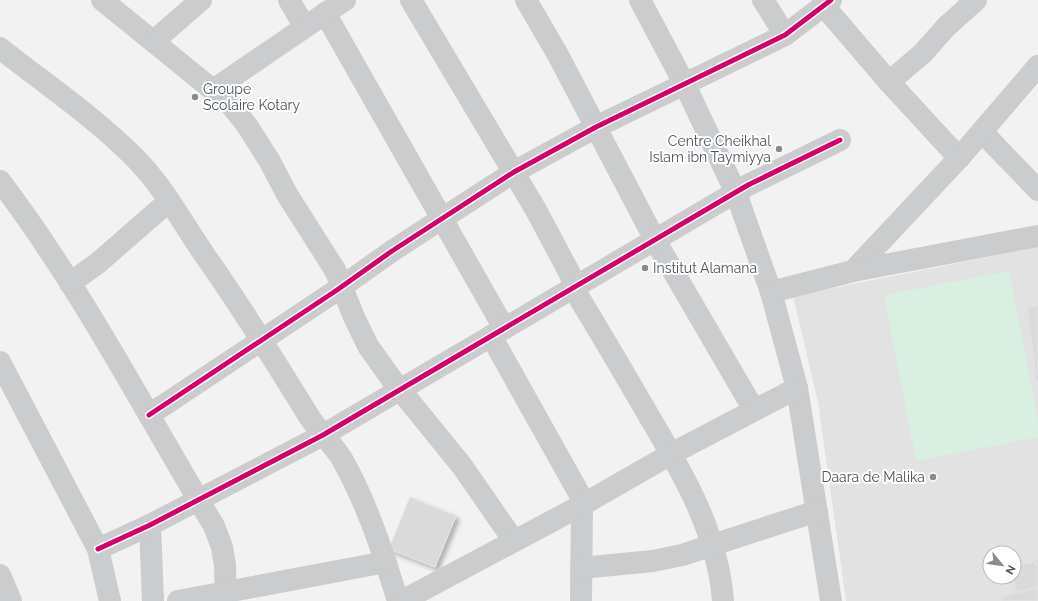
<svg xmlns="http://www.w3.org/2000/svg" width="1038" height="601" font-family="Raleway,sans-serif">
<defs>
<filter id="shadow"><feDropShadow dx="3.5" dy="3.5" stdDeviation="2" flood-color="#0004"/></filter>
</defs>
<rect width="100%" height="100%" fill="#f2f2f2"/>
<path fill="#e3e2e3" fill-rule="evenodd" d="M1038 247V601H846L818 402 793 296ZM990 553H1014V577H990Z"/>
<polygon fill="#d9efe2" points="1009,271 1038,421 1038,437 916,461 884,295"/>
<g fill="#dadadb" stroke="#e4e4e5" filter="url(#shadow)">
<polygon points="1038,305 1038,375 1036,375 1027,307"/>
<polygon points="410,497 456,516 435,567 389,549"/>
<polygon points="1036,561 1038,571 1038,587 1016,592 1013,577 1014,566"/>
<polygon points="1038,588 1038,601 1001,601 1000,597"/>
</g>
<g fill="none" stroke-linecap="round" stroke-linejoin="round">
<g stroke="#cacccd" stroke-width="22">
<polyline points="102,0 213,90 230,104 246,124 269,160 288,196 335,270 354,317 368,346 393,381 462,466 514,541"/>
<polyline points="289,0 304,26"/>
<path d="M411 0 536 210 570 274 578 296C601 334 624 373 646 411 681 470 718 531 723 601"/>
<polyline points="526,0 558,55 655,240 754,410"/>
<polyline points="640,0 685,85 736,193 771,292 797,388 831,601"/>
<polyline points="763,0 785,35"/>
<polyline points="824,6 889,82 959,158"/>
<polyline points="325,13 504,328"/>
<polyline points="154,41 201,0"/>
<path d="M0 48C44 83 97 119 135 158 164 187 183 224 206 257 243 309 276 363 310 418 320 433 333 444 342 459 367 503 383 553 398 601"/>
<polyline points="889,82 923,53 946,27 976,0"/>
<polyline points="213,90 345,0"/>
<polyline points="982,132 1038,190"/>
<path d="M0 181C82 289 144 410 214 526L222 547 225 566 226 601"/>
<polyline points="853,271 959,158 1038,66"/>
<polyline points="70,283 98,263 169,201"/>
<polyline points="771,292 853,271 1038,236"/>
<polyline points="491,336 580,495 582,505 581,601"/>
<polyline points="0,362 98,549 110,601"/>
<polyline points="149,415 337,290 392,251 514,172 596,127 785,35 831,0"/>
<polyline points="150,525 153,601"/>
<polyline points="98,549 150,525 323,435 748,185 840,140"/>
<polyline points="581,568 653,561 682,555 817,511"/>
<polyline points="0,575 11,601"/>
<polyline points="178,601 386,562"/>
<polyline points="402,601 582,505 671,454 797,388"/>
</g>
<g stroke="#fff" stroke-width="8">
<g id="cycleway">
<polyline points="149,415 337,290 392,251 514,172 596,127 785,35 831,0"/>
<polyline points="98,549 150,525 323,435 748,185 840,140"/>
</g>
</g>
<use href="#cycleway" stroke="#d6006c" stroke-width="5"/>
</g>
<g fill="#858b91" stroke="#fff" stroke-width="1.5">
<circle cx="195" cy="97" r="4"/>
<circle cx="779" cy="149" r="4"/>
<circle cx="645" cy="268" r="4"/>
<circle cx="933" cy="477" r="4"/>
</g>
<g text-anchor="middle" stroke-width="4" stroke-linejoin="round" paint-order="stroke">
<g font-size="14" fill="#4b545d" stroke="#fff" text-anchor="start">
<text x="203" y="94">Groupe<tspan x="203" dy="16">Scolaire Kotary</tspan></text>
<text x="771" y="146" text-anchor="end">Centre Cheikhal<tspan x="771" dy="16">Islam ibn Taymiyya</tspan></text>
<text x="653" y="273">Institut Alamana</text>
<text x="925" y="482" text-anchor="end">Daara de Malika</text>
</g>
</g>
<g transform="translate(1002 565) rotate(119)"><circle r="19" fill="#ffffff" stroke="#b7bbbe"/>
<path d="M0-3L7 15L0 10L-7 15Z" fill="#858b91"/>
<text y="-6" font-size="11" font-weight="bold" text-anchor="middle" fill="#4b545d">N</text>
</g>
</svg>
